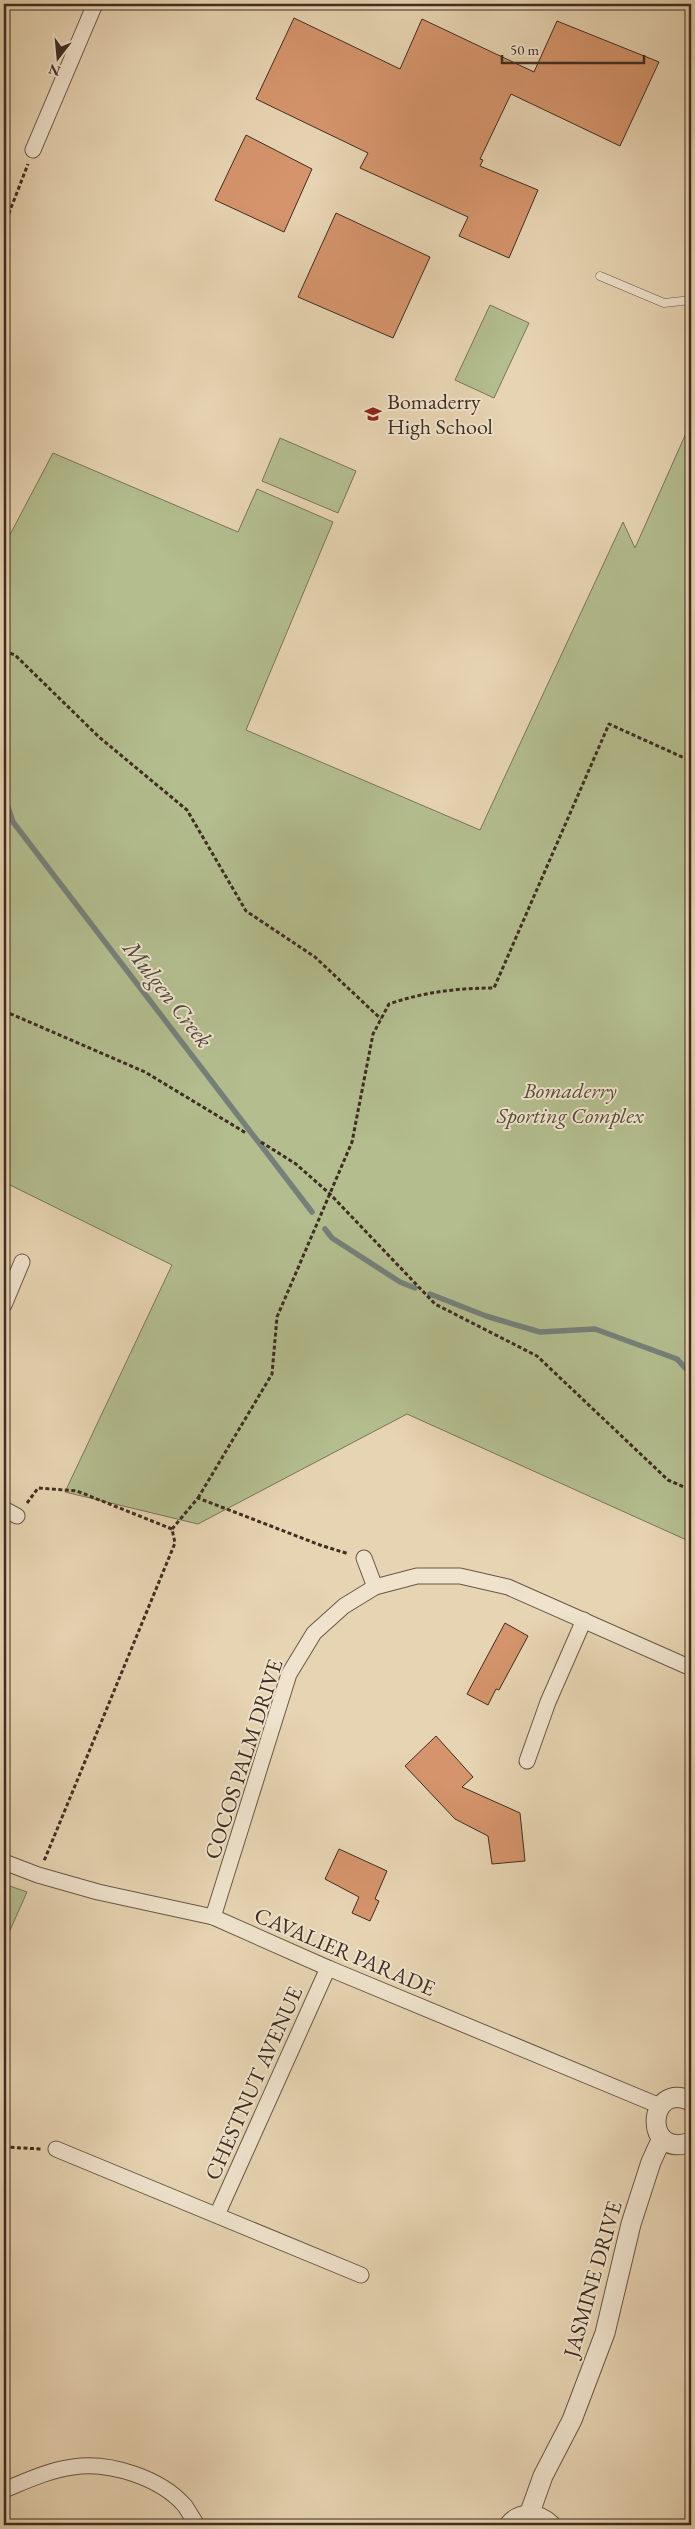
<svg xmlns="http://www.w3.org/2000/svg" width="695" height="2529" font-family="'EB Garamond',serif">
<rect width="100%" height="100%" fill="#e7d4b2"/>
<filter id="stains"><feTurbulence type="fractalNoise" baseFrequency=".004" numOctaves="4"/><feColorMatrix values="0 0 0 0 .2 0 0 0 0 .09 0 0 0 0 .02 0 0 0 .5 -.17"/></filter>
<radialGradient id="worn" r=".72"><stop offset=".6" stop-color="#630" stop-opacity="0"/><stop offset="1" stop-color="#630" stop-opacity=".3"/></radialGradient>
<g fill="#b3bd8e" stroke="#797558">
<polygon points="490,305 529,323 494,398 455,380"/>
<polygon points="691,422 691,1542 407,1414 198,1524 65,1492 172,1265 4,1182 4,546 53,453 238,532 257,489 333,522 246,730 480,830 623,522 635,548"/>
<polygon points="280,438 356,471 338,513 262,481"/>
<polygon points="4,1884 27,1892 4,1944"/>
</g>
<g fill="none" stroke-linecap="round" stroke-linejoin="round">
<g stroke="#75807a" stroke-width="5.5">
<polyline points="4,795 13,822 312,1212"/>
<polyline points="325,1229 332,1238 400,1282 415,1288"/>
<polyline points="430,1294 486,1316 540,1332 595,1329 677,1359 691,1374"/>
</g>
</g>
<g fill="#d5946b" stroke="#3f2d22">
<polygon points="294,18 400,69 422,19 534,72 557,21 659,62 620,146 511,94 480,159 483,160 480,166 538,190 509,258 459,236 468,217 360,168 368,153 256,99"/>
<polygon points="246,135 312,169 284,232 215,200"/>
<polygon points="336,213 430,257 393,338 298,297"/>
<polygon points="505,1623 528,1636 499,1690 496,1689 488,1705 467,1694"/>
<polygon points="436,1736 473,1777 462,1787 520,1813 525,1861 492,1864 488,1836 455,1819 405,1766"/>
<polygon points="339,1849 387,1871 375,1899 379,1901 370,1921 352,1913 359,1897 325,1879"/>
</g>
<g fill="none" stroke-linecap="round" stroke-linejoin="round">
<g stroke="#695746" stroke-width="9">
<polyline id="service" points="600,276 664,303 691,300"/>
</g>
<g stroke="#695746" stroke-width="17">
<g id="minor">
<polyline points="33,150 95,4"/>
<polyline points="4,1305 22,1262"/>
<polyline points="4,1509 17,1516"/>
<polyline points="364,1558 375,1587"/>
<polyline points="527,1761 548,1702 584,1620"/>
<polyline points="4,1862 38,1875 98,1892 213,1917 328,1968 660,2106"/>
<polyline points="213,1917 289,1674 314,1633 344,1606 375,1587 417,1576 460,1576 508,1587 691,1668"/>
<polyline points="56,2149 361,2275"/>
<polyline points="217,2215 328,1968"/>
<path d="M4 2490C26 2481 49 2470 73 2467 109 2461 161 2478 185 2506 189 2512 193 2519 197 2525"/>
</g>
</g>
<g stroke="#695746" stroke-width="21">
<g id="tertiary">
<path d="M691 2101C647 2080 642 2160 691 2142"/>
<polyline points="529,2515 543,2476 572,2420 605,2333 631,2224 651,2162 662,2138"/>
<path d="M509 2525C520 2511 539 2513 551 2525"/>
</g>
</g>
<g stroke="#3f2d22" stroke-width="3" stroke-dasharray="4 2.5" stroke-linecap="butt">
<polyline points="4,226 28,164"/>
<polyline points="4,651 15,655 99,737 187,810 246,911 315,957 381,1019"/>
<polyline points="4,1011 145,1072 246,1133"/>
<polyline points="261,1142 296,1164 330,1194 435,1304 537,1356 668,1480 691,1490"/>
<path d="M198 1498 272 1374 277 1317 352 1142 373 1034 389 1004C424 992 457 988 494 988L609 724 691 761"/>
<polyline points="27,1503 38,1488 77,1491 172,1529 175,1543 44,1861"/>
<polyline points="172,1529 198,1498 320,1545 349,1554"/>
<polyline points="4,2147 41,2149"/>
</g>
<use href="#service" stroke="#efe3cd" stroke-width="8"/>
<use href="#minor" stroke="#efe3cd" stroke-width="15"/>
<use href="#tertiary" stroke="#efe3cd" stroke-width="19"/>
</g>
<defs>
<g id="school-bare" transform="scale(1.35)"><path d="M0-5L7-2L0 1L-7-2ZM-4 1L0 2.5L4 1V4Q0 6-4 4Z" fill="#8f2418" stroke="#efe3cd" stroke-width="2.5" paint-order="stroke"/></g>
</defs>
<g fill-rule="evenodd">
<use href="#school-bare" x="373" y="414"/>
</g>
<g text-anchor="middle" stroke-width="4" stroke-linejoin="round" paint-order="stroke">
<g font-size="22" fill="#3f2d22" stroke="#efe3cd" text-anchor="start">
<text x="387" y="409">Bomaderry<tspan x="387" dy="25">High School</tspan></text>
</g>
<g font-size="22" font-style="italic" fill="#564a38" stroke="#efe3cd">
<text x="570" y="1098">Bomaderry<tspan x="570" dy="25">Sporting Complex</tspan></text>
</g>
<g font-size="22" fill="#3f2d22" stroke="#efe3cd">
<text transform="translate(243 1759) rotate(-72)" y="8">COCOS PALM DRIVE</text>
<text transform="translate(345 1951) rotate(23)" y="8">CAVALIER PARADE</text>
<text transform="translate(253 2083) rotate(-66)" y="8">CHESTNUT AVENUE</text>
<text transform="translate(592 2279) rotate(-74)" y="8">JASMINE DRIVE</text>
</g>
<g font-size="24" font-style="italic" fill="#51493f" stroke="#efe3cd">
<text transform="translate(168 994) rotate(52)" y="8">Mulgen Creek</text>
</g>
</g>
<rect width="695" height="2529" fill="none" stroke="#e7d4b2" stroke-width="20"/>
<rect x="5" y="5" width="685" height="2519" fill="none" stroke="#3f2d22" stroke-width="2.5"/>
<rect x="10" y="10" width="675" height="2509" fill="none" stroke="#3f2d22"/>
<g transform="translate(58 58) rotate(196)" stroke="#efe3cd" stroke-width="4" paint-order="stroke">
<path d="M0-4L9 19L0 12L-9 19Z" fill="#3f2d22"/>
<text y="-8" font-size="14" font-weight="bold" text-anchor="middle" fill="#3f2d22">N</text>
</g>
<path d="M502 55v8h142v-8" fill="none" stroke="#3f2d22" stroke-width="2.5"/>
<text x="510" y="55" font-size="15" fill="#3f2d22" stroke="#efe3cd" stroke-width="4" paint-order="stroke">50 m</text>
<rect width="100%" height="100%" filter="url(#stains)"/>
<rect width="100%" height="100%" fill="url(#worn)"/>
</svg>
